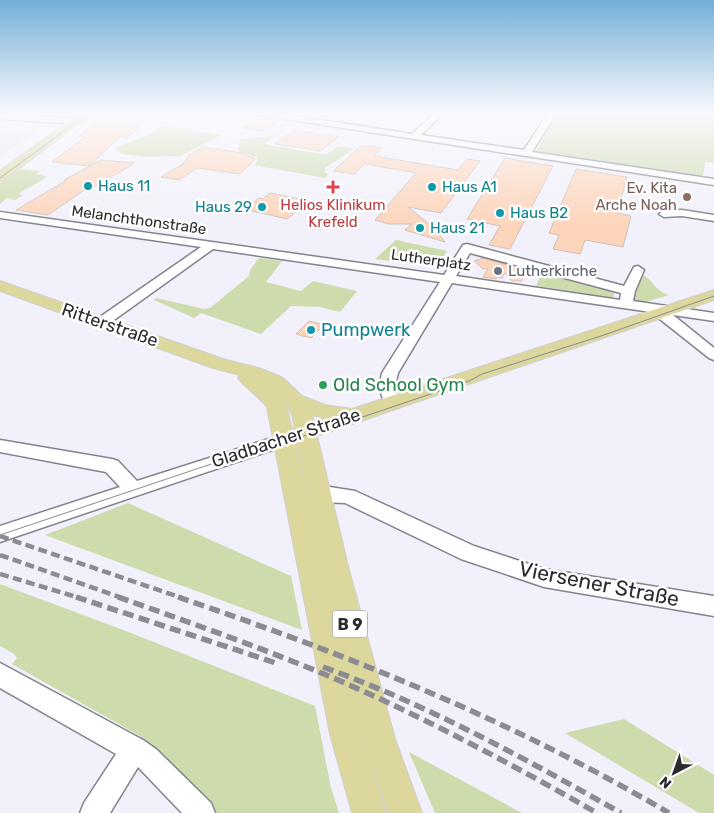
<svg xmlns="http://www.w3.org/2000/svg" width="714" height="813" font-family="Rubik,sans-serif">
<rect width="100%" height="100%" fill="#f2f1fb"/>
<g fill="#eae5fb">
<polygon points="0,112 85,112 71,122 0,118"/>
<polygon points="0,127 40,129 0,157"/>
</g>
<g fill="#cddbad">
<polygon points="559,112 714,112 714,163 705,162 703,176 536,151"/>
<polygon points="162,126 221,135 181,156 146,157 121,154 115,148 148,135"/>
<polygon points="276,135 265,144 320,154 327,154 338,146 354,149 325,168 325,173 329,174 325,178 254,165 257,162 257,157 238,151 240,140"/>
<polygon points="19,169 40,171 36,174 47,177 18,194 23,195 15,200 7,198 0,204 0,183"/>
<polygon points="396,240 447,251 437,267 375,259"/>
<polygon points="259,258 282,261 266,282 301,291 313,281 357,291 340,312 320,307 291,306 261,334 201,313 194,318 154,300 156,298 204,309 210,308 249,276 250,270"/>
<polygon points="542,272 615,291 613,298 536,286"/>
<path d="M640 274C653 278 654 291 669 295L646 302 631 300Z"/>
<polygon points="128,503 291,576 302,630 45,535"/>
<polygon points="0,584 126,631 315,706 331,788 339,813 216,813 140,736 12,664 17,658 14,654 0,646"/>
<polygon points="624,719 714,775 714,813 699,813 565,733"/>
<polygon points="409,752 522,813 435,813"/>
</g>
<g fill="#fdd5bb" stroke="#ccc2bc">
<polygon points="256,120 275,123 262,131 242,128"/>
<polygon points="94,124 142,125 127,138 120,137 89,166 52,162 85,137 79,136"/>
<polygon points="295,130 324,135 339,136 321,151 275,144"/>
<polygon points="362,145 382,148 374,156 458,170 467,159 480,161 441,213 408,207 434,228 445,242 405,230 412,224 389,224 375,220 416,173 365,164 354,174 333,171"/>
<polygon points="202,147 243,153 255,159 240,174 197,168 179,180 161,177 183,164 189,155"/>
<polygon points="505,158 553,166 510,249 489,245 500,226 467,219"/>
<polygon points="101,160 135,163 92,188 87,188 48,215 16,210 67,180 64,180"/>
<polygon points="576,169 627,177 617,213 631,216 623,247 585,240 580,254 553,249 559,235 549,233"/>
<polygon points="270,193 305,200 311,203 301,212 297,211 287,219 244,209 259,198 263,199"/>
<polygon points="483,258 525,270 522,281 512,281 504,273 502,278 497,277 496,279 483,277 488,268 483,269 474,261"/>
<polygon points="309,321 324,325 311,338 296,334"/>
</g>
<g fill="none" stroke-linecap="round" stroke-linejoin="round">
<g stroke="#84838d" stroke-width="3">
<g id="minor">
<polygon points="248,112 269,112 412,134 436,112 445,112 421,135 524,150 549,112 557,112 532,152 714,179 714,185 252,114"/>
<polygon points="0,115 76,118 80,121 76,124 0,119"/>
<polygon points="682,210 714,215 714,221 682,216 664,217 659,214 664,211"/>
<path d="M0 212 444 275 463 245 467 244 624 286 634 267 638 266 644 270 635 291 633 301 714 313V321L673 315 714 348V360L709 358 651 312 452 283 398 373 395 386 401 403 399 407 393 408 387 407C380 395 379 386 382 373L440 282 213 249 107 325 102 326 95 322 97 319 201 247 0 218ZM470 253 621 293 620 300 456 276Z"/>
<polygon points="284,434 290,436 293,440 290,444 0,542 0,526 120,487 106,472 0,452 0,440 112,459 118,461 137,481"/>
<polygon points="330,487 355,491 474,546 544,569 714,596 714,616 544,587 461,559 345,503 319,502 312,500 310,495 312,490"/>
<polygon points="0,663 143,740 156,749 211,803 215,813 182,813 138,767 110,813 80,813 84,803 116,754 0,688"/>
</g>
</g>
<g stroke="#d0d0d1" stroke-width="2">
<g id="major">
<polygon points="82,112 94,112 4,180 0,181 0,171"/>
<path d="M0 281 226 360 259 368 283 378 302 396 325 405 352 409 714 290V300L317 436 348 566 395 739 422 813H388L363 739 349 680 362 734 386 813H352L330 734 267 407C259 396 246 389 238 378L240 375 213 368 0 291ZM286 404H287L292 415 295 428 292 429ZM312 415 325 418 314 422ZM296 443H297L313 518Z"/>
</g>
</g>
<use href="#minor" fill="#fff" fill-rule="evenodd"/>
<use href="#major" fill="#dcd79d" fill-rule="evenodd"/>
<g stroke="#8b8b91" stroke-width="1">
<polyline points="0,178 90,112"/>
<polyline points="0,535 235,456 321,431 469,381 482,374 604,335 714,296"/>
</g>
<g stroke="#8b8b91" stroke-width="4.5" stroke-dasharray="9 4.5" stroke-linecap="butt">
<polyline points="0,536 182,598"/>
<polyline points="0,555 122,598"/>
<polyline points="0,574 80,598"/>
</g>
<g stroke="#8b8b91" stroke-width="5.5" stroke-dasharray="11 5.5" stroke-linecap="butt">
<polyline points="76,597 276,663"/>
<path d="M118 597C194 624 271 651 345 683 431 721 515 766 597 813"/>
<path d="M178 597C351 656 511 720 669 813"/>
<path d="M323 667C428 705 524 758 621 813"/>
</g>
</g>
<linearGradient id="sky" x2="0" y2="1"><stop stop-color="#74aed6"/><stop offset="0.5" stop-color="#f9f9fd"/><stop offset="1" stop-color="#f9f9fd" stop-opacity="0"/></linearGradient>
<rect width="714" height="226" fill="url(#sky)"/>
<g fill="#0f9aa8" stroke="#fff" stroke-width="2">
<circle cx="88" cy="186" r="5"/>
<circle cx="432" cy="187" r="5"/>
<circle cx="262" cy="207" r="5"/>
<circle cx="500" cy="213" r="5"/>
<circle cx="420" cy="228" r="5"/>
<circle cx="311" cy="330" r="5"/>
</g>
<path fill="#e0444e" stroke="#fff" stroke-width="2" d="M330.5 179.5h5v5h5v5h-5v5h-5v-5h-5v-5h5z"/>
<circle fill="#8d6e63" stroke="#fff" stroke-width="2" cx="687" cy="197" r="5"/>
<circle fill="#6b7280" stroke="#fff" stroke-width="2" cx="498" cy="271" r="5"/>
<circle fill="#2e9e5b" stroke="#fff" stroke-width="2" cx="323" cy="385" r="5"/>
<g text-anchor="middle" stroke-width="5" stroke-linejoin="round" paint-order="stroke">
<g font-size="15" fill="#0d838f" stroke="#fff" text-anchor="start">
<text x="98" y="191">Haus 11</text>
<text x="442" y="192">Haus A1</text>
<text x="252" y="212" text-anchor="end">Haus 29</text>
<text x="510" y="218">Haus B2</text>
<text x="430" y="233">Haus 21</text>
</g>
<g font-size="15" fill="#785e54" stroke="#fff" text-anchor="end">
<text x="677" y="193">Ev. Kita<tspan x="677" dy="17">Arche Noah</tspan></text>
</g>
<g font-size="15" fill="#be3a42" stroke="#fff">
<text x="333" y="210">Helios Klinikum<tspan x="333" dy="17">Krefeld</tspan></text>
</g>
<g font-size="15" fill="#2b2b2e" stroke="#fff">
<text transform="translate(139 220) rotate(8)" y="5">Melanchthonstraße</text>
<text transform="translate(431 260) rotate(8)" y="5">Lutherplatz</text>
</g>
<g font-size="15" fill="#5b616d" stroke="#fff" text-anchor="start">
<text x="508" y="276">Lutherkirche</text>
</g>
<rect fill="#fff" stroke="#6b6b6d" stroke-width="1" x="332.5" y="610.5" width="35" height="27" rx="4"/>
<g font-size="16" font-weight="bold" fill="#2b2b2e">
<text x="350" y="630">B 9</text>
</g>
<g font-size="18" fill="#2b2b2e" stroke="#fff">
<text transform="translate(110 325) rotate(19)" y="6">Ritterstraße</text>
<text transform="translate(286 438) rotate(-18)" y="6">Gladbacher Straße</text>
</g>
<g font-size="18" fill="#0d838f" stroke="#fff" text-anchor="start">
<text x="321" y="336">Pumpwerk</text>
</g>
<g font-size="18" fill="#27864d" stroke="#fff" text-anchor="start">
<text x="333" y="391">Old School Gym</text>
</g>
<g font-size="21" fill="#2b2b2e" stroke="#fff">
<text transform="translate(599 584) rotate(11)" y="7">Viersener Straße</text>
</g>
</g>
<g transform="translate(674 773) rotate(221)" stroke="#ffffff" stroke-width="4" paint-order="stroke">
<path d="M0-4L9 19L0 12L-9 19Z" fill="#2b2b2e"/>
<text y="-8" font-size="14" font-weight="bold" text-anchor="middle" fill="#2b2b2e">N</text>
</g>
</svg>
